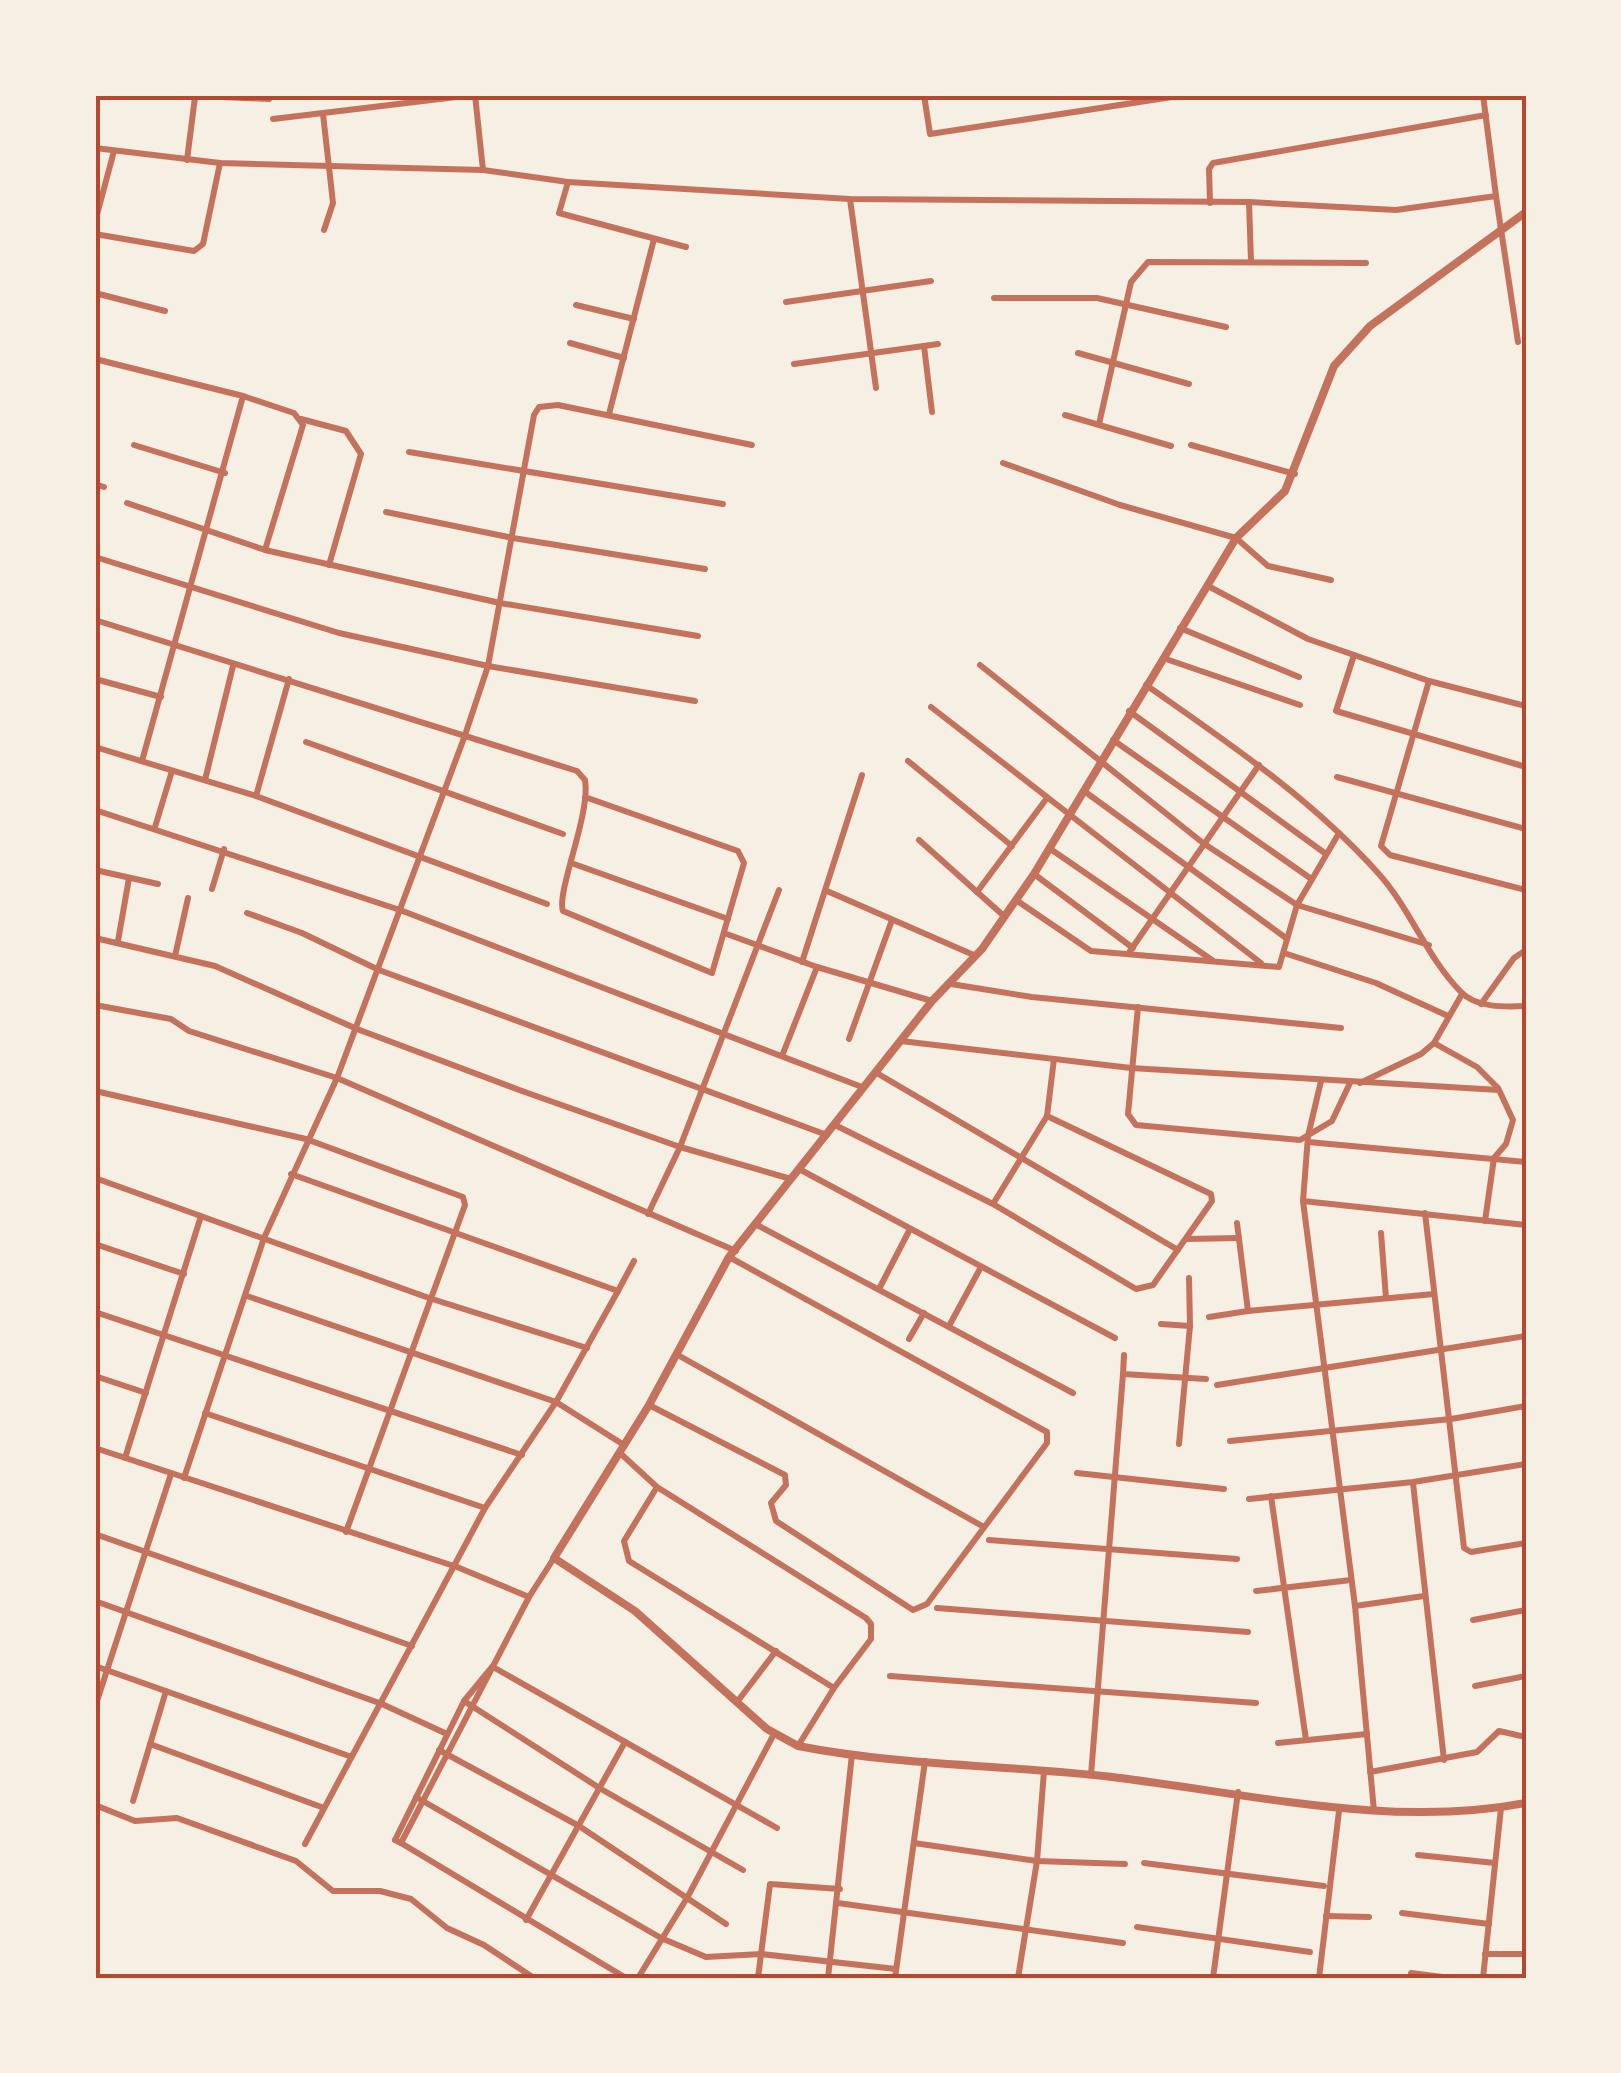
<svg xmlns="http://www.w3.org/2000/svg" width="1621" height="2073" font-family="Bitter,serif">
<rect width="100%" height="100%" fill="#f6efe4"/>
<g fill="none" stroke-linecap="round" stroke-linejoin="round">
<g stroke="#c5725c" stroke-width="6">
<polyline points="176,95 269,99"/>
<polyline points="475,95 483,170"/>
<polyline points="924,95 930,134 1185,95"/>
<polyline points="1483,95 1496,196"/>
<polyline points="323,114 333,203 324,230"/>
<polyline points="273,119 473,95"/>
<polyline points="95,148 220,163 483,170 568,182 850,199 1249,202 1396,210 1496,196 1518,342"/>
<polyline points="187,160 195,97"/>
<polyline points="568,182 559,213 686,247"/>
<polyline points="850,199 876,388"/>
<polyline points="1249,202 1251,261"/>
<polyline points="1210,203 1209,169 1213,163 1486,115"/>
<polyline points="95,222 114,151"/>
<polyline points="95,234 194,251 203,244 220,163"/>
<polyline points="95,293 165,311"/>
<polyline points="994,298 1097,298 1226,327"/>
<polyline points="786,302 931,281"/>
<polyline points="576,305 634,319"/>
<polyline points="570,343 624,358"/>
<polyline points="924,346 932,412"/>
<polyline points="1078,353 1189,384"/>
<polyline points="95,359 243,396 142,761"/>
<polyline points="794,364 938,344"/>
<polyline points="243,396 294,413 303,425 265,550"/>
<polyline points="609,414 654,239"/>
<polyline points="1065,415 1171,446"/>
<polyline points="301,419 346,431 361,454 329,565"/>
<polyline points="1099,424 1131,282 1148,262 1366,263"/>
<polyline points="134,445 225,473"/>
<polyline points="1191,445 1295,474"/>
<polyline points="409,452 723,504"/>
<polyline points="1003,463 1120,505 1236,538 1268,566 1331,580"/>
<polyline points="95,484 104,487"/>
<polyline points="127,503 265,550 500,603 698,636"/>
<polyline points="386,512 513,538 705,569"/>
<polyline points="95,557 339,633 488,666 695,701"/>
<polyline points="1208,586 1308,639 1429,681 1526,706"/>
<path d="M95 620 577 771 585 780C591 814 556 892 563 911L712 973 744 863 738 851 585 797"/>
<polyline points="1180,628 1299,677"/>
<polyline points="1354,655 1336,711 1526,767"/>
<polyline points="1163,658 1300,705"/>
<polyline points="980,665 1203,843 1297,905 1429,945"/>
<polyline points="95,679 161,697"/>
<polyline points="1429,681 1381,846 1390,855 1526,890"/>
<path d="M1146 685C1227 742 1311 798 1378 873 1410 908 1427 958 1461 992 1476 1008 1505 1007 1526 1006"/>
<polyline points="931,707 1261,963"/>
<polyline points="1129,711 1326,854"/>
<polyline points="1113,740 1310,878"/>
<polyline points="306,742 563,834"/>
<polyline points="95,747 256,796 547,904"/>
<polyline points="908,761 1012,846"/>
<polyline points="1337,777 1526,829"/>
<polyline points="205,780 233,666"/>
<polyline points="1084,791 1286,938"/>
<polyline points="256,796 289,679"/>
<polyline points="95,810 400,910 862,1087"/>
<polyline points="155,827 172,771"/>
<polyline points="919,840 1005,917"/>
<polyline points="1049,848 1212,960"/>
<polyline points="574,864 728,919"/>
<polyline points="95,870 158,884"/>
<polyline points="1034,874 1133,948"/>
<polyline points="212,889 224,849"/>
<polyline points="827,891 976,956"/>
<polyline points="977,892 1047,798"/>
<polyline points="1016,900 1091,951 1279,967 1297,905 1339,833"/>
<polyline points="247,913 302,933 379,970 827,1135"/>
<polyline points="724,933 817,967 932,1001"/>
<polyline points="95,938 215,966 357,1029 522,1091 680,1147 791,1179"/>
<polyline points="118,941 129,878"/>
<polyline points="1130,951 1259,765"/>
<polyline points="1284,953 1376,983 1448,1016"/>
<polyline points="175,956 188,898"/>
<polyline points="802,962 862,775"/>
<polyline points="951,984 1032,997 1341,1028"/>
<polyline points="1481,1004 1514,958 1526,950"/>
<polyline points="95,1005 171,1019 189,1031 337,1078 736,1251"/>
<polyline points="1138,1007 1128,1114 1136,1125 1300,1140 1332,1121 1350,1083"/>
<polyline points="849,1039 892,920"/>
<polyline points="901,1041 1131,1068 1499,1090 1513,1120 1506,1144 1494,1158 1485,1221"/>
<polyline points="1434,1043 1477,1067 1498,1088"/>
<polyline points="782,1056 817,967"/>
<polyline points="875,1072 1178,1250"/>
<polyline points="1321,1081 1308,1136 1303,1201 1355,1606 1374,1811"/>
<polyline points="1360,1083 1421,1054 1434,1043 1462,994"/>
<polyline points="95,1091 306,1139 463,1197 465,1205 346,1532"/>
<polyline points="1047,1116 1054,1059"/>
<polyline points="835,1125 993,1204 1136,1289 1153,1285 1212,1201 1211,1194 1047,1116 993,1204"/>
<polyline points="1308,1142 1526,1162"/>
<polyline points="799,1169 1115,1338"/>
<polyline points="291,1174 618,1291 556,1402 485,1508 305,1844"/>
<polyline points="95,1178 429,1298 587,1348"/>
<polyline points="1303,1201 1526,1225"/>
<polyline points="1425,1213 1464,1548 1471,1552 1526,1543"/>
<polyline points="648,1214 680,1147 779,890"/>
<polyline points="1237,1223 1248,1311 1434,1294"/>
<polyline points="757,1225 1073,1393"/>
<polyline points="1381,1233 1386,1298"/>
<polyline points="1187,1239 1239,1238"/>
<polyline points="95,1244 184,1274"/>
<polyline points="879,1289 910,1229"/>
<polyline points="618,1291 634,1261"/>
<polyline points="247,1296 556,1402 624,1445"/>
<polyline points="95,1312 522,1455"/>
<polyline points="1209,1317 1248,1311"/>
<polyline points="1161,1324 1190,1326"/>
<polyline points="949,1326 981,1267"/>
<polyline points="909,1339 924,1313"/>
<polyline points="676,1354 984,1527"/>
<polyline points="1124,1355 1123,1374 1206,1379"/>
<polyline points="95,1376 146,1393"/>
<polyline points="1217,1385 1526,1336"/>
<polyline points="649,1405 785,1475 786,1485 771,1503 776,1521 913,1610 927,1604 1047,1443 1047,1432 729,1257"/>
<polyline points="205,1413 485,1508"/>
<polyline points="1230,1441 1451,1419 1526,1406"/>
<polyline points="1179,1444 1190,1326 1189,1278"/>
<polyline points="95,1448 457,1567 529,1597"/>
<polyline points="620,1453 657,1487 866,1618 871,1624 871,1639 834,1688 629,1561 624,1541 657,1487"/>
<polyline points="125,1458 201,1216"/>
<polyline points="1077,1473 1224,1489"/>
<polyline points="184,1478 264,1238 337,1078 464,738 488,666 534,415 539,407 558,405 752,445"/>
<polyline points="1413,1483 1444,1760"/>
<polyline points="1271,1496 1306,1740"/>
<polyline points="1249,1499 1413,1482 1526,1464"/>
<polyline points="95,1534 412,1646"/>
<polyline points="989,1540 1237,1559"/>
<polyline points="1256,1591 1351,1580"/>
<polyline points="95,1601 382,1704 447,1734"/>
<polyline points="1355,1606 1424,1596"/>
<polyline points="937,1608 1248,1632"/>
<polyline points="1473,1620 1526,1610"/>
<polyline points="95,1666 349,1756"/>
<polyline points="493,1667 777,1828"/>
<polyline points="890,1676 1256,1703"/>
<polyline points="1475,1686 1526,1676"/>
<polyline points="464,1701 601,1789 743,1870"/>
<polyline points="737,1702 776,1651"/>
<polyline points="95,1707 171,1474"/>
<polyline points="1278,1743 1367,1734"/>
<polyline points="150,1744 324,1808"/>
<polyline points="798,1746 834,1688"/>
<polyline points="439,1750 579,1826 726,1924"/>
<polyline points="1370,1772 1477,1752 1499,1731 1526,1737"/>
<polyline points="1091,1775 1123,1374"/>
<polyline points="416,1797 661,1938 706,1957 761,1954 896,1969"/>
<polyline points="133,1801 166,1691"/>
<polyline points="95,1805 135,1821 177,1818 296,1861 333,1891 380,1891 411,1899 447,1928 484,1945 534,1978"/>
<polyline points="395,1840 401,1843 529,1597 554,1558"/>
<polyline points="395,1840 464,1701 492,1667"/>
<polyline points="401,1843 626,1978"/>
<polyline points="914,1843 1037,1861 1125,1864"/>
<polyline points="1418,1855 1495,1863"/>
<polyline points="1144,1863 1324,1886"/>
<polyline points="838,1903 1123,1943"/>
<polyline points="1402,1913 1489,1924"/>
<polyline points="1326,1916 1369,1917"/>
<polyline points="526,1920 625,1742"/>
<polyline points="1137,1927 1310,1952"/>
<polyline points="1485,1954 1526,1954"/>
<polyline points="1411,1973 1450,1978"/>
<polyline points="638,1978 687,1898 774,1734"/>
<polyline points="758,1978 770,1884 840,1889"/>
<polyline points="828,1978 852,1754"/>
<polyline points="895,1978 925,1761"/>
<polyline points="1018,1978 1037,1861 1044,1771"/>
<polyline points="1213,1978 1238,1792"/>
<polyline points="1319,1978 1339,1811"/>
<polyline points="1483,1978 1501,1808"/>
</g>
<path stroke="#c5725c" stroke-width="8" d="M1526 212 1370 326 1334 366 1285 491 1236 538 1034 874 982 949 932 1001 729 1257 649 1405 554 1558 635 1611 767 1729 798 1746C895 1765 996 1765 1094 1775 1236 1790 1385 1830 1526 1803"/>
</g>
<rect width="1621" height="2073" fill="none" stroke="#f6efe4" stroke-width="195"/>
<rect x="98" y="98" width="1426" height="1878" fill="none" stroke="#b5482f" stroke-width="4"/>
</svg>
